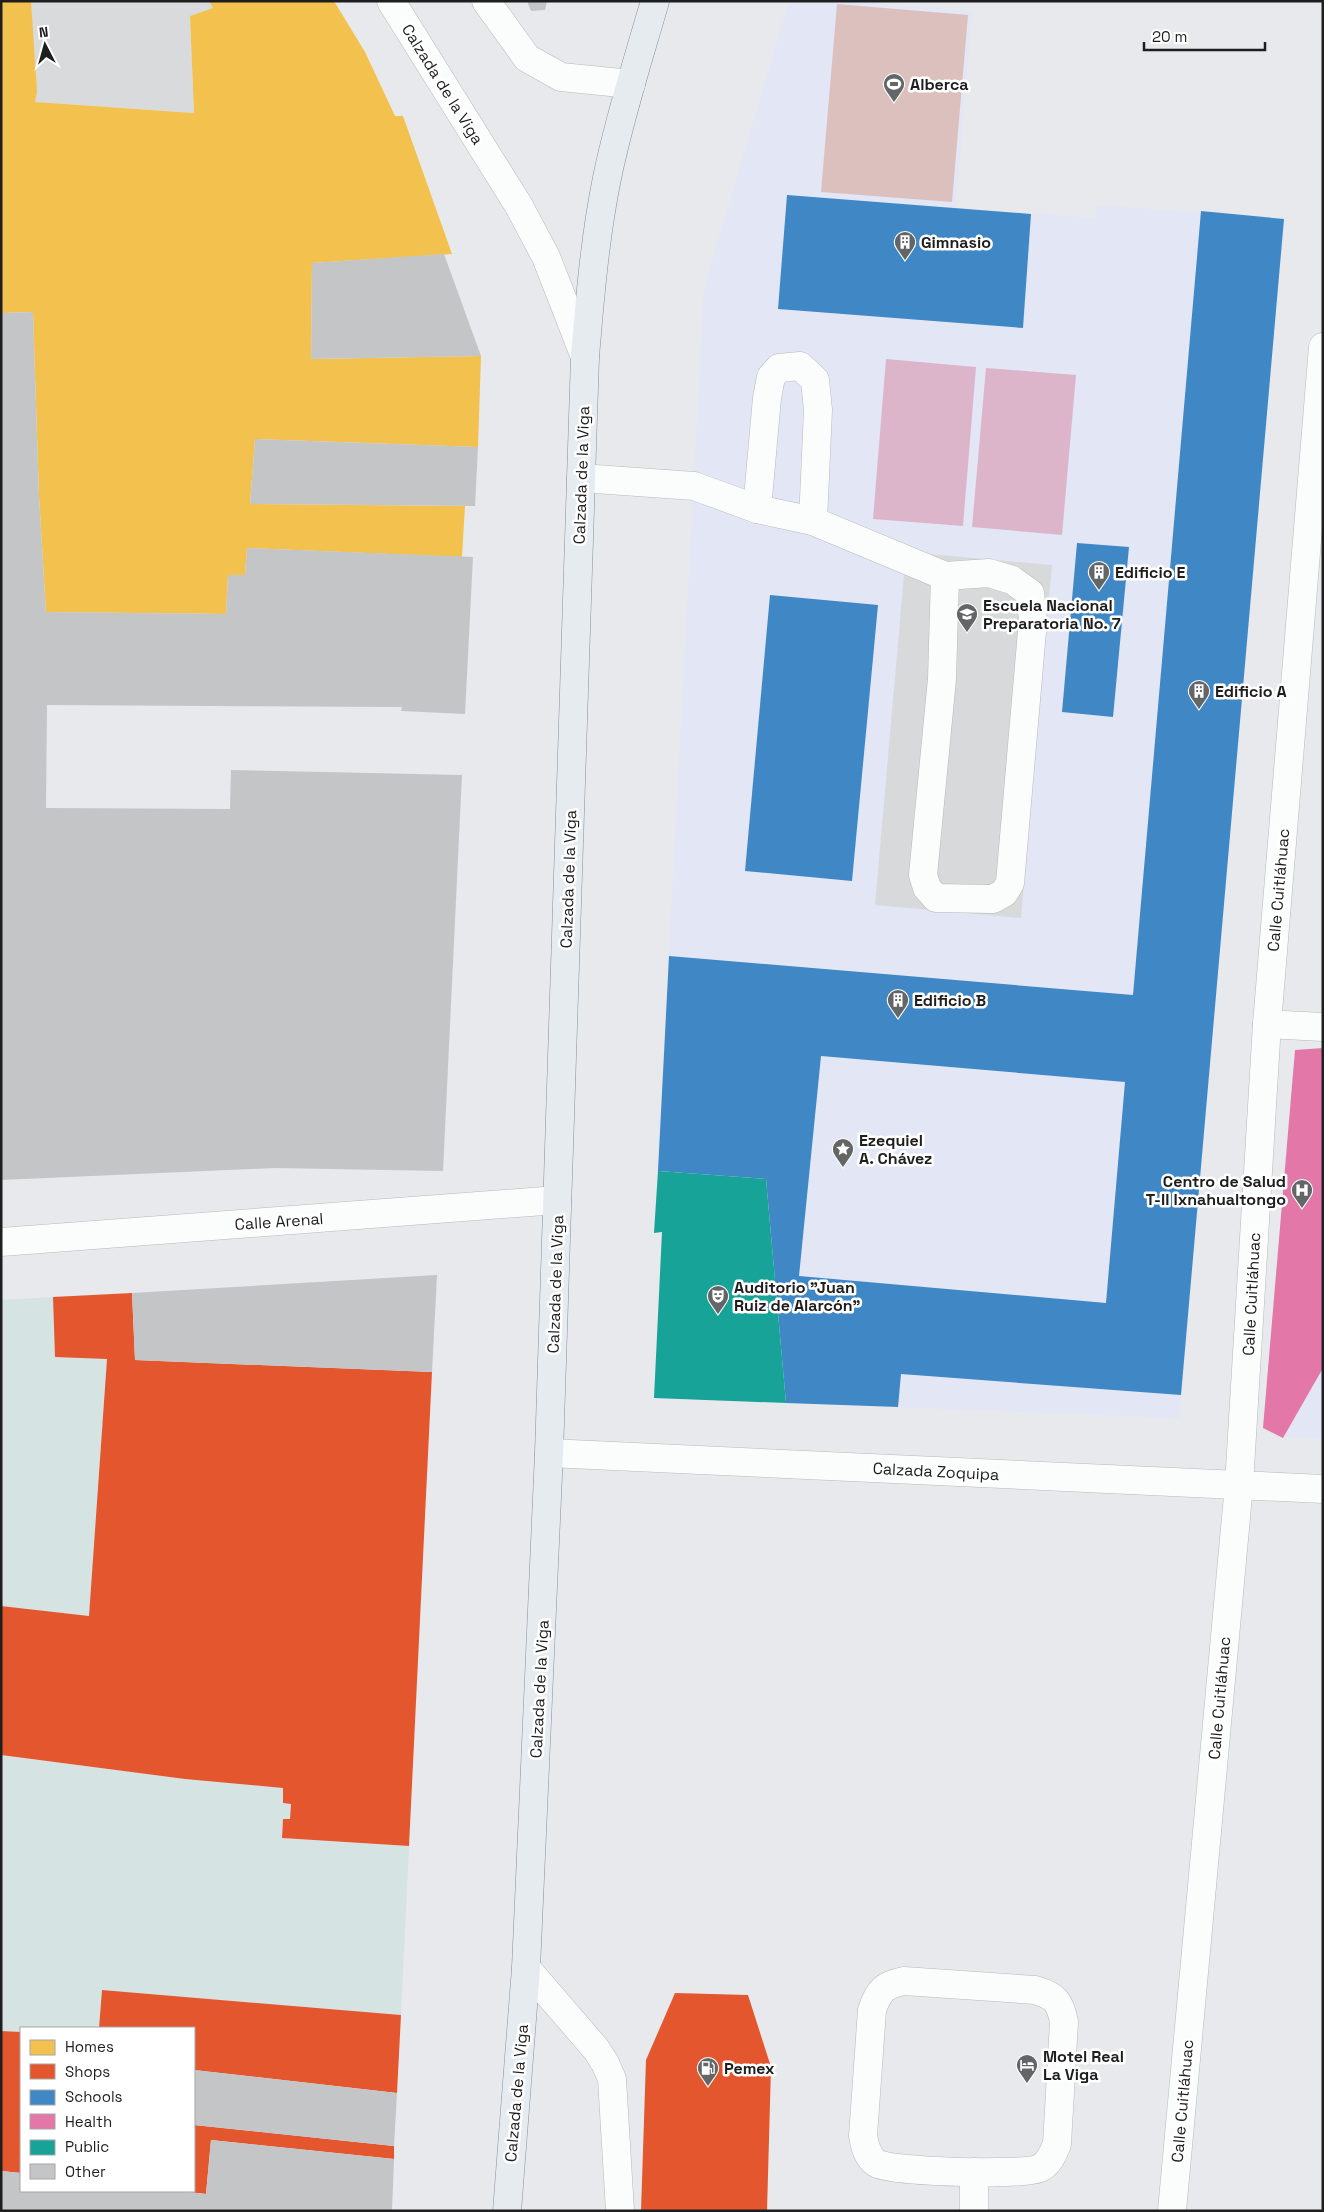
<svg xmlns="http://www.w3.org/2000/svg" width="1324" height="2212" font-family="'Space Grotesk',sans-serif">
<rect width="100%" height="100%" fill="#e7e9ec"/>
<polygon fill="#d8dadb" points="31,1 209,1 213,8 190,16 194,113 35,102"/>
<g fill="#d6e3e3">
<polygon points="53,1297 107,1359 89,1616 1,1606 1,1300"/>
<polygon points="1,1755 185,1779 283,1788 283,1803 291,1804 290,1819 283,1819 282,1838 409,1846 401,2015 102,1990 99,2028 21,2028 21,2032 1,2031"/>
</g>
<g fill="#e3e6f5">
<polygon points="789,1 845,1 972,11 956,208 1095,218 1097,205 1284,219 1179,1418 654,1398 662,1232 654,1233 704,288"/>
<polygon points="1323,1368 1323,1439 1283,1438"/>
</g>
<polygon fill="#d8d9da" points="906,552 1052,565 1021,918 875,905"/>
<g fill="#ddb5cb">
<polygon points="886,359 976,367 963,526 873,519"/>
<polygon points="986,368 1076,375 1062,535 972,527"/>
</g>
<polygon fill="#dcc0be" points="837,4 968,15 952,202 821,192"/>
<polygon fill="#f2c14e" points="1,1 31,1 37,92 35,102 194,113 190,16 213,8 209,1 334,1 365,52 395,116 403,116 452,254 312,263 311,359 481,356 478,447 255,439 250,504 465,506 462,557 247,548 245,575 228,575 226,614 46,612 39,496 33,312 1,313"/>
<g fill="#e4572e">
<polygon points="132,1293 135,1360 432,1372 409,1846 282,1838 283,1819 290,1819 291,1804 283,1803 283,1788 185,1779 1,1755 1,1606 89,1616 107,1359 55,1357 53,1297"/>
<polygon points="102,1990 401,2015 397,2093 194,2070 194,2028 99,2028"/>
<polygon points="675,1993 748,1995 771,2067 767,2211 641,2211 646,2060"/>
<polygon points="1,2031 21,2032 21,2173 1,2171"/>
<polygon points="194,2125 394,2146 394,2159 211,2140 206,2194 189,2192 194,2191"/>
</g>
<g fill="#3f88c5" fill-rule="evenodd">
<polygon points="787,195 1031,214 1023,328 778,309"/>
<path d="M1201 211 1284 219 1181 1395 901 1374 898 1407 786 1403 766 1179 658 1171 669 956 1133 995ZM821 1056 1125 1082 1106 1303 799 1276Z"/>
<polygon points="1077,543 1129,547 1113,717 1062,712"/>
<polygon points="770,595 878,605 852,881 745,871"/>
</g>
<polygon fill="#e377a8" points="1323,1048 1323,1368 1283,1438 1263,1428 1295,1050"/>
<polygon fill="#17a398" points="658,1171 766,1179 786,1403 654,1398 662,1232 654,1233"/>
<g fill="#c3c5c7">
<polygon points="527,1 547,1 545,10 531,11"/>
<polygon points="444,254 481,356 311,359 312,263"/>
<polygon points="33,312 39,496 46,612 226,614 228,575 245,575 247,548 473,557 465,714 401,711 402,707 47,705 46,808 230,809 231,770 462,775 443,1171 276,1168 1,1180 1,313"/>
<polygon points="255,439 478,447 475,506 250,504"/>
<polygon points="437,1275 432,1372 135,1360 132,1293"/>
<polygon points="194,2070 397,2093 394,2146 194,2125"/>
<polygon points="211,2140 394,2159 392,2211 1,2211 1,2171 21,2173 21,2191 178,2191 206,2194"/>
</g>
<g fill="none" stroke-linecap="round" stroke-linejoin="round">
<g stroke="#b8b9ba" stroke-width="29">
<g id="minor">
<polyline points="391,1 519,206 546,257 585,357"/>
<polyline points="486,1 527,58 561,77 631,84"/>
<polyline points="581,478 694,486 757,509 813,521 945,576 989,573 1012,580 1030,593 1033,620 1010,883 1004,893 993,899 936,898 927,888 923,875 942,679 945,576"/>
<polyline points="757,509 767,398 771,377 779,368 800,366 815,380 818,410 813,521"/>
<polyline points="1267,1024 1323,1027"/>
<polyline points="1,1242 557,1200"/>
<polyline points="549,1453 1323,1489"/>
<polyline points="526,1968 596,2049 605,2063 612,2079 620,2211"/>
<path d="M904 1981 1035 1990C1055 1996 1060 2001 1064 2022L1057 2144C1053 2153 1050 2163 1040 2168 1025 2176 889 2172 876 2163 867 2157 865 2146 863 2136L872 2010C879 1990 884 1985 904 1981Z"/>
<polyline points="974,2211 974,2172"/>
<polyline points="1172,2211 1239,1485 1267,1024 1323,347"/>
</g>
</g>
<g stroke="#8691a0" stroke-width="29">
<path id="major" d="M507 2211 526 1968 549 1453 585 357C590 297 595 237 607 178 619 119 638 60 655 1"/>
</g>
<use href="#minor" stroke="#fbfcfc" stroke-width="28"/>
<use href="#major" stroke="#e5ebef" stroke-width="28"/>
</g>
<defs>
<g id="stadium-pin" transform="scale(1.125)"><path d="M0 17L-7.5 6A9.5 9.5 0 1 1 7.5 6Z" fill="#646566" stroke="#fff"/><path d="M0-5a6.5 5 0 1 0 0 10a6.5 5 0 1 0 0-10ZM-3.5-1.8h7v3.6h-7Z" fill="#fff"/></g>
<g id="building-pin" transform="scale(1.125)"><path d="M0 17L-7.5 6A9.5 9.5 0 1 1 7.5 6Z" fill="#646566" stroke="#fff"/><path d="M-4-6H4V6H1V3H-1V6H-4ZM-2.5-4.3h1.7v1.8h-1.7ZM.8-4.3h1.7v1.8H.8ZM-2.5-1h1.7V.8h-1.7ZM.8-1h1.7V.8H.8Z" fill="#fff"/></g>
<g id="school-pin" transform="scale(1.125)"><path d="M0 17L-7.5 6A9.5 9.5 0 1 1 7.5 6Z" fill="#646566" stroke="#fff"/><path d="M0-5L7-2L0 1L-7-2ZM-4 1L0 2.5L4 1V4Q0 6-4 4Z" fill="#fff"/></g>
<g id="sight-pin" transform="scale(1.125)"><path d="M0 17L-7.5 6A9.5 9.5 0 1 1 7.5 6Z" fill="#646566" stroke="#fff"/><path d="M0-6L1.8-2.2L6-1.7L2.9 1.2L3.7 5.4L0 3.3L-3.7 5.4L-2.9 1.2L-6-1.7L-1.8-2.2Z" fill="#fff"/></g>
<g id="hospital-pin" transform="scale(1.125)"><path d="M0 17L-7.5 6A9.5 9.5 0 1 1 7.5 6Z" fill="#646566" stroke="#fff"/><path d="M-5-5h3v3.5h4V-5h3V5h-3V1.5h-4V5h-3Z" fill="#fff"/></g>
<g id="theatre-pin" transform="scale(1.125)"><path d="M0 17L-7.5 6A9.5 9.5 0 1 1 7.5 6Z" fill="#646566" stroke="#fff"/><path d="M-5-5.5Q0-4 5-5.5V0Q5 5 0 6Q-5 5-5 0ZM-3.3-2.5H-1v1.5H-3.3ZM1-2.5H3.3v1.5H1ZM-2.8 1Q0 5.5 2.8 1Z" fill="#fff"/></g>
<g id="hotel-pin" transform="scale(1.125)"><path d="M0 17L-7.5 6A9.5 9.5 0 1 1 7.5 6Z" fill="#646566" stroke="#fff"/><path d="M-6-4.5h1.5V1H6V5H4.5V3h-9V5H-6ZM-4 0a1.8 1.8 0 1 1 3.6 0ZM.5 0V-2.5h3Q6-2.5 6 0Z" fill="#fff"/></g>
<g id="fuel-pin" transform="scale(1.125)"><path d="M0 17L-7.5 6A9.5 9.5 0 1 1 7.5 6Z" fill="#646566" stroke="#fff"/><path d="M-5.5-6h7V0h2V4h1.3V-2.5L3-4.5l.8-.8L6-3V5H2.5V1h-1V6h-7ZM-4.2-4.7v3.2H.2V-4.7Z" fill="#fff"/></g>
</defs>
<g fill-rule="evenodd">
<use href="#stadium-pin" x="894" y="84"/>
<use href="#building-pin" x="905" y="242"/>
<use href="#building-pin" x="1099" y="572"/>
<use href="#school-pin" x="967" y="614"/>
<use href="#building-pin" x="1199" y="691"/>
<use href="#building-pin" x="898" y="1000"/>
<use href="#sight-pin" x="843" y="1149"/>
<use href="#hospital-pin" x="1302" y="1190"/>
<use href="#theatre-pin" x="718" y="1296"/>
<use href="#hotel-pin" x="1027" y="2065"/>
<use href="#fuel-pin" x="708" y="2068"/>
</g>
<g text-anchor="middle" stroke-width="5" stroke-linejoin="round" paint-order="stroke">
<g font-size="16" fill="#1e1e1e" stroke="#fff">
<text transform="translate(443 84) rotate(58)" y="6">Calzada de la Viga</text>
<text transform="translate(581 475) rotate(-88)" y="6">Calzada de la Viga</text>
<text transform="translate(568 879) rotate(-88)" y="6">Calzada de la Viga</text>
<text transform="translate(1278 890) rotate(-85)" y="6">Calle Cuitláhuac</text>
<text transform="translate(279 1221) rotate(-4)" y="6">Calle Arenal</text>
<text transform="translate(555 1284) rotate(-88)" y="6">Calzada de la Viga</text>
<text transform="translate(1251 1294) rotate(-87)" y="6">Calle Cuitláhuac</text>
<text transform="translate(936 1471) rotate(3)" y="6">Calzada Zoquipa</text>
<text transform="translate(539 1689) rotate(-87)" y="6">Calzada de la Viga</text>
<text transform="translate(1219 1698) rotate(-85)" y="6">Calle Cuitláhuac</text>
<text transform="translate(516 2093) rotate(-85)" y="6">Calzada de la Viga</text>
<text transform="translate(1182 2101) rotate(-85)" y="6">Calle Cuitláhuac</text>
</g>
<g font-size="16" font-weight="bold" fill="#1e1e1e" stroke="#fff" text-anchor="start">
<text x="910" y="90">Alberca</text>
<text x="921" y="248">Gimnasio</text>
<text x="1115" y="578">Edificio E</text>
<text x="983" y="611">Escuela Nacional<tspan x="983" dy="18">Preparatoria No. 7</tspan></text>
<text x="1215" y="697">Edificio A</text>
<text x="914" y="1006">Edificio B</text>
<text x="859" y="1146">Ezequiel<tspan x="859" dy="18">A. Chávez</tspan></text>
<text x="1286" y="1187" text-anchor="end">Centro de Salud<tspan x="1286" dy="18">T-II Ixnahualtongo</tspan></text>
<text x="734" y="1293">Auditorio "Juan<tspan x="734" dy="18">Ruiz de Alarcón"</tspan></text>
<text x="1043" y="2062">Motel Real<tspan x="1043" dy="18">La Viga</tspan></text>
<text x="724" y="2074">Pemex</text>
</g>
</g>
<rect width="1324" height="2212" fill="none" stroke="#1e1e1e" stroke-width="5"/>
<rect x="20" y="2027" width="175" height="165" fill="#ffffff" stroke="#a5a5a5"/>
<rect x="30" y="2040" width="25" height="15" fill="#f2c14e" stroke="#a5a5a5"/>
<text x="65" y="2052" font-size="15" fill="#1e1e1e">Homes</text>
<rect x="30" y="2064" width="25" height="15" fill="#e4572e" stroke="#a5a5a5"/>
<text x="65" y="2077" font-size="15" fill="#1e1e1e">Shops</text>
<rect x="30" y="2090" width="25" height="15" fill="#3f88c5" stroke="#a5a5a5"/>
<text x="65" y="2102" font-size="15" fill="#1e1e1e">Schools</text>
<rect x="30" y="2114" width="25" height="15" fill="#e377a8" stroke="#a5a5a5"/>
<text x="65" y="2127" font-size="15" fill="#1e1e1e">Health</text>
<rect x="30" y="2140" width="25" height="15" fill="#17a398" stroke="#a5a5a5"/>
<text x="65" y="2152" font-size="15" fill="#1e1e1e">Public</text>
<rect x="30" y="2164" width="25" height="15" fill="#c3c5c7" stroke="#a5a5a5"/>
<text x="65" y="2177" font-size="15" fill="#1e1e1e">Other</text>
<g transform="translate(45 45) rotate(354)" stroke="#ffffff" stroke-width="4" paint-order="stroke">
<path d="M0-4L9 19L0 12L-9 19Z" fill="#1e1e1e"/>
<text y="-8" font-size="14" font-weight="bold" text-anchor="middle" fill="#1e1e1e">N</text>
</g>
<path d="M1144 42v8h121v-8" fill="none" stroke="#1e1e1e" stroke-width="2.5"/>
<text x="1152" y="42" font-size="15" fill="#1e1e1e" stroke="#ffffff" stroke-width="4" paint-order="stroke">20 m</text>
</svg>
